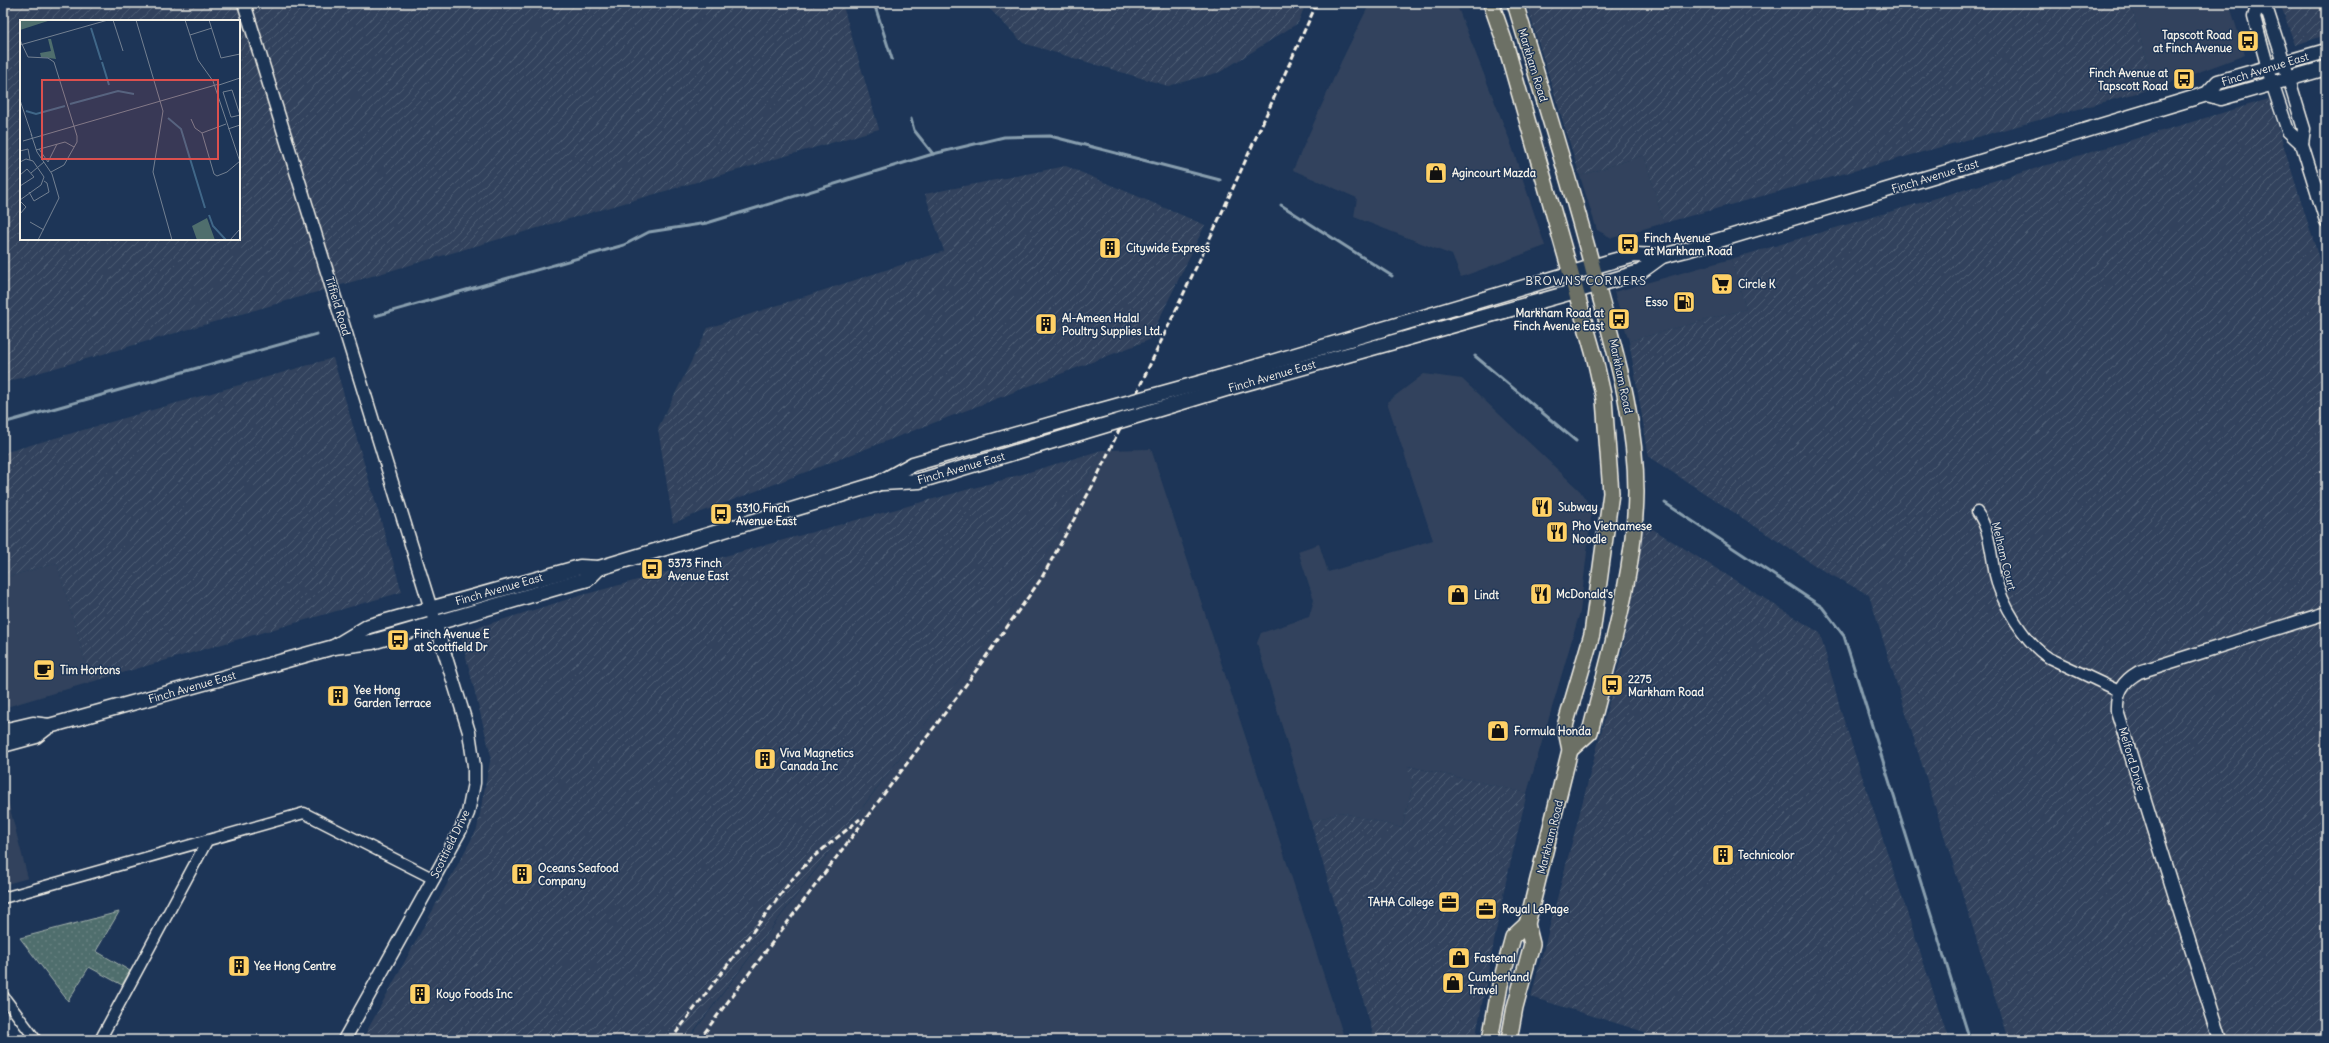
<svg xmlns="http://www.w3.org/2000/svg" width="2329" height="1043" font-family="Delius,sans-serif">
<defs>
<pattern id="industrial-furrows" width="10" height="10" patternUnits="userSpaceOnUse"><rect width="10" height="10" fill="#32435d"/><path d="M-1 1l2-2M0 10L10 0M9 11l2-2" fill="none" stroke="#505f74"/></pattern>
<pattern id="park-dots" width="8" height="8" patternUnits="userSpaceOnUse"><rect width="8" height="8" fill="#4f6e6d"/><path d="M2 2h.1M6 6h.1" fill="none" stroke="#698382" stroke-width="1.8" stroke-linecap="round"/></pattern>
</defs>
<rect width="100%" height="100%" fill="#1d3557"/>
<filter id="ink" filterUnits="userSpaceOnUse"><feTurbulence type="fractalNoise" baseFrequency=".025" numOctaves="2"/><feDisplacementMap in="SourceGraphic" scale="8" xChannelSelector="R" yChannelSelector="G"/><feConvolveMatrix kernelMatrix="1 2 1 2 8 2 1 2 1" color-interpolation-filters="sRGB"/></filter>
<g filter="url(#ink)">
<g fill="#32435d">
<polygon points="1370,3 1456,3 1510,141 1545,246 1461,277 1452,255 1354,217 1357,198 1293,170 1341,62"/>
<polygon points="2130,3 2229,3 2245,55 2155,88"/>
<polygon points="1644,155 1664,223 1612,238 1597,230 1580,176"/>
<polygon points="1731,259 1746,309 1629,341 1614,292"/>
<polygon points="1424,374 1462,379 1580,491 1592,509 1580,612 1527,793 1408,766 1413,784 1402,828 1340,812 1311,823 1257,643 1261,633 1309,617 1314,600 1298,551 1319,544 1328,572 1433,540 1387,402"/>
<polygon points="1151,449 1345,1040 688,1040 977,655 1035,575 1102,450"/>
<polygon points="57,563 91,682 3,708 3,578"/>
<polygon points="3,782 28,878 3,885"/>
</g>
<g fill="url(#industrial-furrows)" fill-rule="evenodd">
<path d="M3 3H842L879 129 3 383ZM21 21H239V239H21Z"/>
<polygon points="984,3 1306,3 1298,23 1220,72 1168,86 1023,43"/>
<polygon points="1526,3 2130,3 2155,88 1664,223 1644,155 1580,176"/>
<polygon points="2280,3 2326,3 2326,35 2295,45"/>
<polygon points="2269,99 2326,281 2326,1040 2008,1040 1869,595 1822,570 1649,457 1629,341 1746,309 1731,259"/>
<polygon points="1066,166 1205,225 1149,340 673,523 658,428 708,328 944,251 925,194"/>
<polygon points="333,358 402,592 91,682 57,563 3,578 3,453"/>
<polygon points="1102,450 1035,575 977,655 687,1040 362,1040 477,829 491,756 460,633 572,598 999,481"/>
<polygon points="1643,523 1820,633 1842,715 1949,1040 1647,1040 1645,1032 1531,997 1622,653"/>
<polygon points="1407,766 1527,793 1504,890 1475,1040 1375,1040 1311,823 1340,812 1402,828 1413,784"/>
</g>
<polygon fill="url(#park-dots)" stroke="#a2b0aa" points="119,912 96,951 130,971 122,985 89,967 68,1001 20,938"/>
<g fill="none" stroke-linecap="round" stroke-linejoin="round">
<g stroke="#889eae" stroke-width="3">
<polyline points="874,3 892,59"/>
<polyline points="911,119 914,130 933,154"/>
<polyline points="1281,205 1392,276"/>
<polyline points="375,316 624,245 649,232 707,223 933,154 1004,137 1050,136 1220,180"/>
<polyline points="1475,356 1576,441"/>
<polyline points="3,423 317,334"/>
<polyline points="1665,503 1822,607 1844,636 1970,1040"/>
</g>
<g stroke="#f4f1e8" stroke-width="13">
<g id="minor">
<path d="M1977 512C1990 529 1991 555 1995 575 2001 603 2025 643 2049 658L2119 691"/>
<polyline points="3,898 304,813 434,879"/>
<polyline points="3,996 36,1040"/>
<polyline points="100,1040 207,841"/>
</g>
</g>
<g stroke="#f4f1e8" stroke-width="15">
<g id="tertiary">
<polyline points="244,3 469,732 474,766 474,783 468,813 461,829 344,1040"/>
<polyline points="2258,3 2268,13 2279,47 2304,129 2302,144 2326,221"/>
<polyline points="2258,4 2254,17 2272,83 2288,131 2302,144"/>
<path d="M2220 1040 2117 711C2116 692 2123 681 2139 672L2326 613"/>
</g>
</g>
<g stroke="#f4f1e8" stroke-width="17">
<g id="secondary">
<polyline points="2207,94 2221,98 2326,68"/>
<polyline points="1225,376 1609,262 1635,255 1662,256 1686,250 2207,94 2218,82 2326,51"/>
<polyline points="1229,388 1576,291 1640,272 1662,256"/>
<polyline points="882,483 919,481 1083,432"/>
<polyline points="334,647 369,626 580,567 599,568 877,484 913,464 1080,416"/>
<polyline points="3,731 33,724 49,726"/>
<polyline points="3,745 36,736 49,726 334,647 372,642 566,585 588,579 599,568"/>
<polyline points="3,1039 4,1040"/>
</g>
</g>
<g stroke="#f4f1e8" stroke-width="18">
<g id="primary">
<polyline points="1491,3 1506,46 1594,355 1604,399 1611,493 1592,634 1565,726 1570,750 1527,924 1532,944 1515,1007 1509,1040"/>
<path d="M1515 3C1543 97 1573 190 1597 285 1616 355 1636 419 1636 492 1635 574 1610 653 1590 732L1570 750"/>
<polyline points="1490,1040 1500,985 1513,937 1527,924"/>
</g>
</g>
<use href="#minor" stroke="#1d3557" stroke-width="10"/>
<use href="#tertiary" stroke="#1d3557" stroke-width="12"/>
<use href="#secondary" stroke="#1d3557" stroke-width="14"/>
<use href="#primary" stroke="#6c7065" stroke-width="15"/>
<g stroke="#f4f1e8" stroke-width="3" stroke-dasharray="6 3" stroke-linecap="butt">
<polyline points="676,1033 794,877 812,858 860,819"/>
<polyline points="699,1040 960,693 1041,579 1094,483 1218,221 1317,3"/>
</g>
<g stroke="#f4f1e8" stroke-width="17" stroke-linecap="butt">
<g id="secondary-bridge">
<polyline points="1080,416 1225,376"/>
<polyline points="1083,432 1229,388"/>
</g>
</g>
<use href="#secondary-bridge" stroke="#1d3557" stroke-width="14"/>
</g>
</g>
<defs>
<g id="bus-square" transform="scale(1.15)"><rect x="-9" y="-9" width="18" height="18" rx="4" fill="#ffd166" stroke="#1d3557"/><path d="M-5-6H5V4H4V6H2V4H-2V6H-4V4H-5ZM-3.5-4V0h7V-4ZM-3.5 1.2v1.5H-2V1.2ZM2 1.2v1.5H3.5V1.2Z" fill="#111"/></g>
<g id="shop-square" transform="scale(1.15)"><rect x="-9" y="-9" width="18" height="18" rx="4" fill="#ffd166" stroke="#1d3557"/><path d="M-5-2.5h2.3a2.7 3.5 0 0 1 5.4 0H5L5.5 6h-11ZM-1.5-2.5h3a1.5 2.3 0 0 0-3 0Z" fill="#111"/></g>
<g id="building-square" transform="scale(1.15)"><rect x="-9" y="-9" width="18" height="18" rx="4" fill="#ffd166" stroke="#1d3557"/><path d="M-4-6H4V6H1V3H-1V6H-4ZM-2.5-4.3h1.7v1.8h-1.7ZM.8-4.3h1.7v1.8H.8ZM-2.5-1h1.7V.8h-1.7ZM.8-1h1.7V.8H.8Z" fill="#111"/></g>
<g id="supermarket-square" transform="scale(1.15)"><rect x="-9" y="-9" width="18" height="18" rx="4" fill="#ffd166" stroke="#1d3557"/><path d="M-6-5.5h2.5l.6 2H6L4.5 2H-2.5L-4.4-4H-6ZM-1.5 3.2a1.3 1.3 0 1 0 .1 0ZM3 3.2a1.3 1.3 0 1 0 .1 0Z" fill="#111"/></g>
<g id="fuel-square" transform="scale(1.15)"><rect x="-9" y="-9" width="18" height="18" rx="4" fill="#ffd166" stroke="#1d3557"/><path d="M-5.5-6h7V0h2V4h1.3V-2.5L3-4.5l.8-.8L6-3V5H2.5V1h-1V6h-7ZM-4.2-4.7v3.2H.2V-4.7Z" fill="#111"/></g>
<g id="restaurant-square" transform="scale(1.15)"><rect x="-9" y="-9" width="18" height="18" rx="4" fill="#ffd166" stroke="#1d3557"/><path d="M-5-6h1v4h1v-4h1v4h1v-4h1v5L-1.5 .5V6h-2V.5L-5-1ZM5-6V6H3V1.5H1.5Q1.5-4 5-6Z" fill="#111"/></g>
<g id="cafe-square" transform="scale(1.15)"><rect x="-9" y="-9" width="18" height="18" rx="4" fill="#ffd166" stroke="#1d3557"/><path d="M-5.5-4.5H6V0H3Q3 3.5 0 3.5H-2.5Q-5.5 3.5-5.5 0ZM3-3.2v2h1.7v-2ZM-6 4.5H4V6H-6Z" fill="#111"/></g>
<g id="office-square" transform="scale(1.15)"><rect x="-9" y="-9" width="18" height="18" rx="4" fill="#ffd166" stroke="#1d3557"/><path d="M-6-3h4V-5.5h4V-3h4V5H-6ZM-1-4.5V-3h2v-1.5ZM-6 0V1H6V0Z" fill="#111"/></g>
</defs>
<g fill-rule="evenodd">
<use href="#bus-square" x="2248" y="41"/>
<use href="#bus-square" x="2184" y="79"/>
<use href="#shop-square" x="1436" y="173"/>
<use href="#bus-square" x="1628" y="244"/>
<use href="#building-square" x="1110" y="248"/>
<use href="#supermarket-square" x="1722" y="284"/>
<use href="#fuel-square" x="1684" y="302"/>
<use href="#bus-square" x="1619" y="319"/>
<use href="#building-square" x="1046" y="324"/>
<use href="#restaurant-square" x="1542" y="507"/>
<use href="#bus-square" x="721" y="514"/>
<use href="#restaurant-square" x="1557" y="532"/>
<use href="#bus-square" x="652" y="569"/>
<use href="#restaurant-square" x="1541" y="594"/>
<use href="#shop-square" x="1458" y="595"/>
<use href="#bus-square" x="398" y="640"/>
<use href="#cafe-square" x="44" y="670"/>
<use href="#bus-square" x="1612" y="685"/>
<use href="#building-square" x="338" y="696"/>
<use href="#shop-square" x="1498" y="731"/>
<use href="#building-square" x="765" y="759"/>
<use href="#building-square" x="1723" y="855"/>
<use href="#building-square" x="522" y="874"/>
<use href="#office-square" x="1449" y="902"/>
<use href="#office-square" x="1486" y="909"/>
<use href="#shop-square" x="1459" y="958"/>
<use href="#building-square" x="239" y="966"/>
<use href="#shop-square" x="1453" y="983"/>
<use href="#building-square" x="420" y="994"/>
</g>
<g text-anchor="middle" stroke-width="3" stroke-linejoin="round" paint-order="stroke">
<g font-size="11" font-weight="bold" fill="#f4f1e8" stroke="#1d3557" text-anchor="start">
<text x="2232" y="39" text-anchor="end">Tapscott Road<tspan x="2232" dy="13">at Finch Avenue</tspan></text>
<text x="2168" y="77" text-anchor="end">Finch Avenue at<tspan x="2168" dy="13">Tapscott Road</tspan></text>
<text x="1452" y="177">Agincourt Mazda</text>
<text x="1644" y="242">Finch Avenue<tspan x="1644" dy="13">at Markham Road</tspan></text>
<text x="1126" y="252">Citywide Express</text>
<text x="1738" y="288">Circle K</text>
<text x="1668" y="306" text-anchor="end">Esso</text>
<text x="1604" y="317" text-anchor="end">Markham Road at<tspan x="1604" dy="13">Finch Avenue East</tspan></text>
<text x="1062" y="322">Al-Ameen Halal<tspan x="1062" dy="13">Poultry Supplies Ltd.</tspan></text>
<text x="1558" y="511">Subway</text>
<text x="736" y="512">5310 Finch<tspan x="736" dy="13">Avenue East</tspan></text>
<text x="1572" y="530">Pho Vietnamese<tspan x="1572" dy="13">Noodle</tspan></text>
<text x="668" y="567">5373 Finch<tspan x="668" dy="13">Avenue East</tspan></text>
<text x="1556" y="598">McDonald's</text>
<text x="1474" y="599">Lindt</text>
<text x="414" y="638">Finch Avenue E<tspan x="414" dy="13">at Scottfield Dr</tspan></text>
<text x="60" y="674">Tim Hortons</text>
<text x="1628" y="683">2275<tspan x="1628" dy="13">Markham Road</tspan></text>
<text x="354" y="694">Yee Hong<tspan x="354" dy="13">Garden Terrace</tspan></text>
<text x="1514" y="735">Formula Honda</text>
<text x="780" y="757">Viva Magnetics<tspan x="780" dy="13">Canada Inc</tspan></text>
<text x="1738" y="859">Technicolor</text>
<text x="538" y="872">Oceans Seafood<tspan x="538" dy="13">Company</tspan></text>
<text x="1434" y="906" text-anchor="end">TAHA College</text>
<text x="1502" y="913">Royal LePage</text>
<text x="1474" y="962">Fastenal</text>
<text x="254" y="970">Yee Hong Centre</text>
<text x="1468" y="981">Cumberland<tspan x="1468" dy="13">Travel</tspan></text>
<text x="436" y="998">Koyo Foods Inc</text>
</g>
<g font-size="11" fill="#f4f1e8" stroke="#1d3557">
<text transform="translate(1533 65) rotate(73)" y="4">Markham Road</text>
<text transform="translate(2265 69) rotate(-17)" y="4">Finch Avenue East</text>
<text transform="translate(1935 176) rotate(-17)" y="4">Finch Avenue East</text>
<text transform="translate(338 306) rotate(73)" y="4">Tiffield Road</text>
<text transform="translate(1272 376) rotate(-16)" y="4">Finch Avenue East</text>
<text transform="translate(1621 376) rotate(78)" y="4">Markham Road</text>
<text transform="translate(961 468) rotate(-16)" y="4">Finch Avenue East</text>
<text transform="translate(2004 556) rotate(76)" y="4">Melham Court</text>
<text transform="translate(499 589) rotate(-16)" y="4">Finch Avenue East</text>
<text transform="translate(192 687) rotate(-16)" y="4">Finch Avenue East</text>
<text transform="translate(2132 759) rotate(73)" y="4">Melford Drive</text>
<text transform="translate(1550 837) rotate(-76)" y="4">Markham Road</text>
<text transform="translate(450 844) rotate(-64)" y="4">Scottfield Drive</text>
</g>
<g font-size="12" letter-spacing="1" fill="#f4f1e8" stroke="#1d3557">
<text x="1586" y="285">BROWNS CORNERS</text>
</g>
</g>
<g transform="translate(20 20)">
<rect width="220" height="220" fill="#1d3557"/>
<path d="M0 0H31L0 10Z" fill="#4f6e6d"/>
<path d="M28 19H31L36 39 21 37 20 33 31 31ZM187 198 195 220H177L172 206Z" fill="#4f6e6d"/>
<path fill="none" stroke="#406788" stroke-width="2" d="M71 8 81 40M82 42 89 65M50 84 98 71 114 74M6 91 16 94 45 86M148 98 161 109 185 188M189 195 193 206 206 220"/>
<path fill="none" stroke="#738091" stroke-width="1" d="M93 0 103 31M116 0 143 91 133 152 152 220M165 0 178 40 193 61 220 142M189 0 201 38 220 34M170 15 192 8M0 20 8 37 28 38 34 42 57 116V122L44 145 31 152M0 25 88 0M199 65 220 58M0 80 12 116M220 95 212 70 203 72 211 97H212L220 95M171 99 175 108 182 113M206 104 182 113 194 154 197 156 207 152 220 141M208 109 220 105M11 114 17 132 32 154 39 178 18 220M3 121 199 64M19 129 28 142 37 124M16 130 45 122 54 127M0 131 8 129 10 140M0 142 6 139 13 141 24 157 21 165 0 180M11 153 24 142M0 155 7 149 14 157 0 166M9 172 14 181 29 172 27 163 24 161M0 181 6 187 0 194M10 202 24 210M210 220 220 209"/>
<path fill="#dc504e" fill-opacity="0.15" stroke="#dc504e" stroke-width="2" d="M22 60H198V139H22Z"/>
<rect width="220" height="220" fill="none" stroke="#f4f1e8" stroke-width="2"/>
</g>
<rect width="2329" height="1043" fill="none" stroke="#1d3557" stroke-width="16"/>
<rect x="8" y="8" width="2313" height="1027" fill="none" stroke="#f4f1e8" stroke-width="1.5" filter="url(#ink)"/>
</svg>
